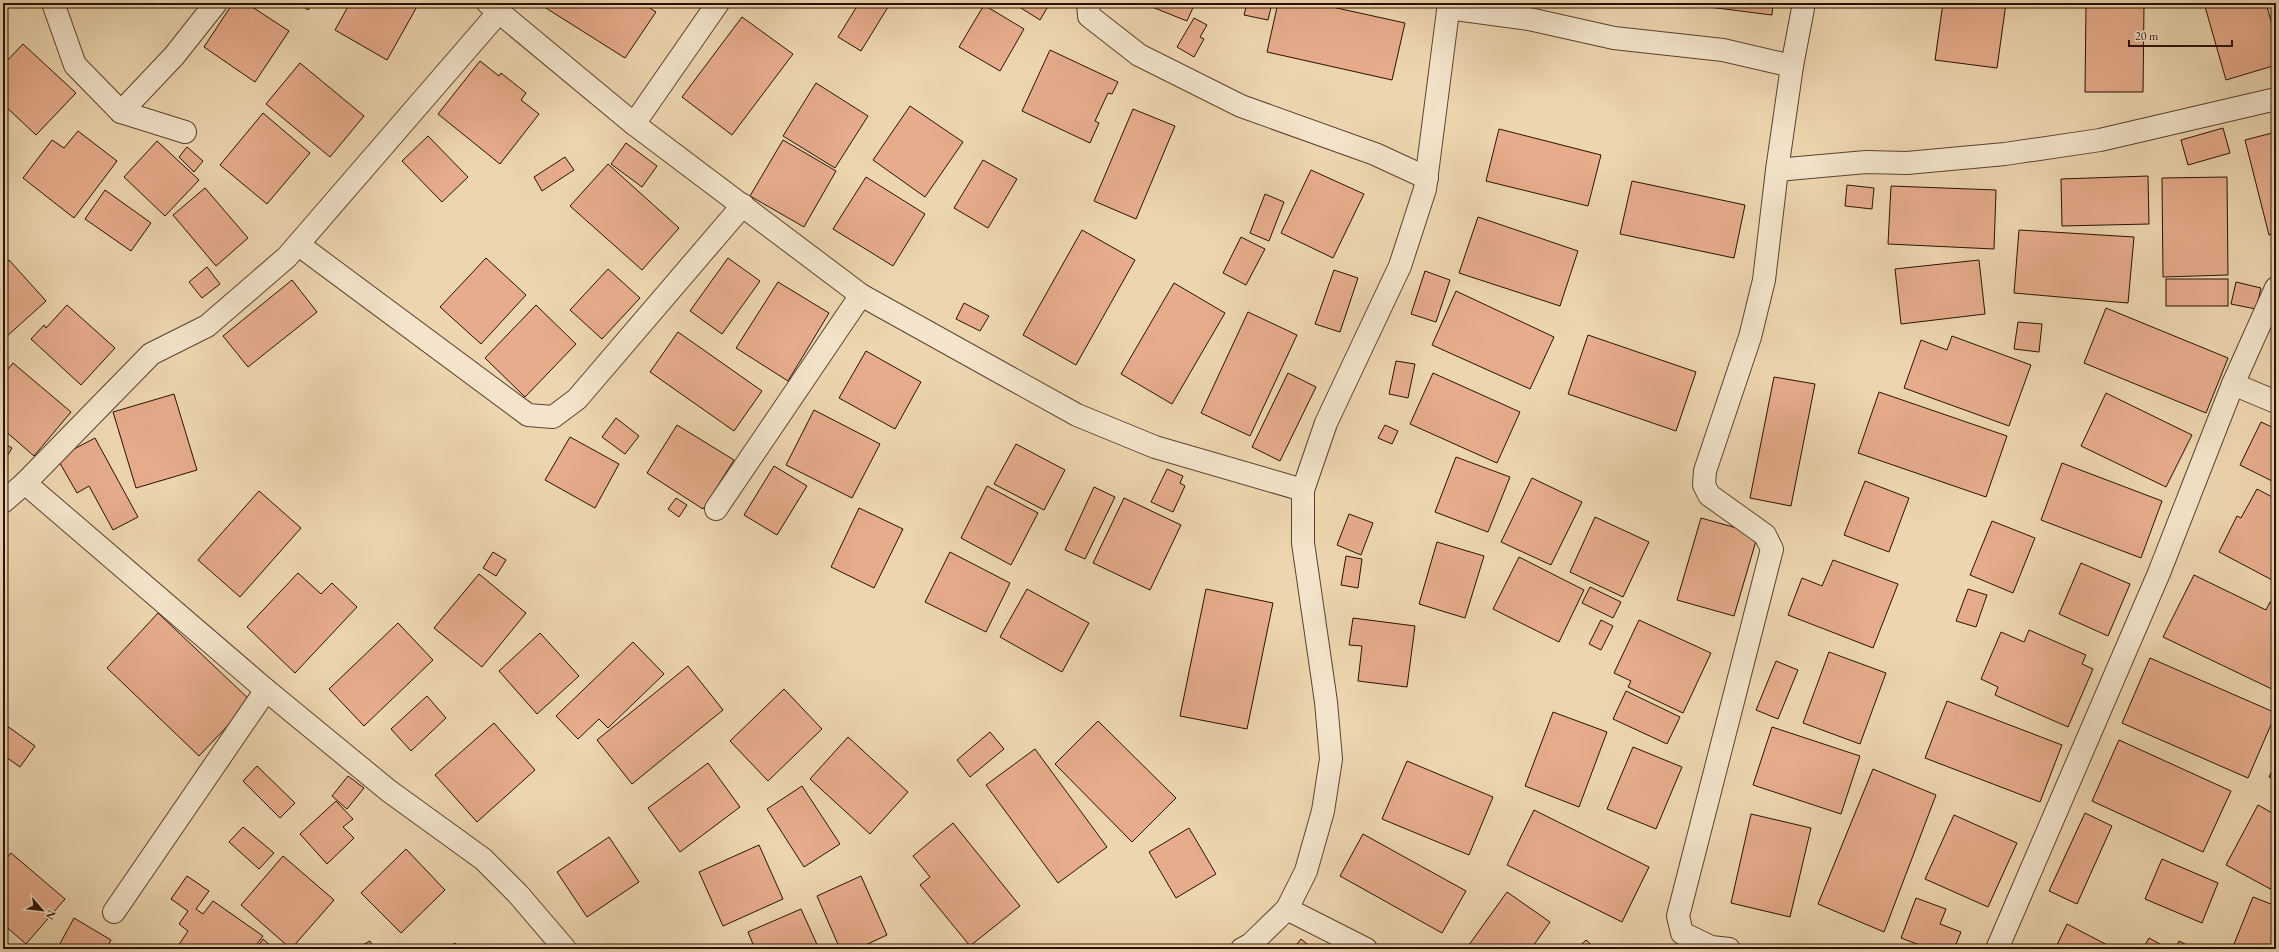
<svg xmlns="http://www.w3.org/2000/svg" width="2279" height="952" font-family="'EB Garamond',serif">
<rect width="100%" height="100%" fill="#edd6af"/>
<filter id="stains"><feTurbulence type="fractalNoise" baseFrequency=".005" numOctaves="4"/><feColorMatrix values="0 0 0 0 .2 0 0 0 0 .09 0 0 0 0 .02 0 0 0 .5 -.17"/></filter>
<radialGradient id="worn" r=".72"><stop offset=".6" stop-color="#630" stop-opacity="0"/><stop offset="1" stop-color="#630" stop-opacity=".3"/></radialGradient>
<g fill="#e6ac8c" stroke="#2a1104">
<polygon points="233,3 246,3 289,31 255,82 204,47"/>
<polygon points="298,3 314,3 308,10"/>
<polygon points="350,3 419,3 387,60 335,30"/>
<polygon points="538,3 642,3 656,12 625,58"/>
<polygon points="859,3 881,3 888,7 861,51 838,37"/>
<polygon points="1013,3 1050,3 1040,20"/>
<polygon points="1142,3 1195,3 1187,21"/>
<polygon points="1247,3 1272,3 1268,20 1244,15"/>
<polygon points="1278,3 1314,3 1405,23 1392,80 1267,52"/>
<polygon points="1677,3 1773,3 1772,15"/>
<polygon points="1943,3 2006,3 1997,68 1935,60"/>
<polygon points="2204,3 2266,3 2276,39 2276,65 2226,80"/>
<polygon points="984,5 1024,29 1000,71 959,47"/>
<polygon points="2086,5 2144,6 2143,92 2085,92"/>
<polygon points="742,17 793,54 732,135 682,97"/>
<polygon points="1194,18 1207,25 1200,37 1204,39 1194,57 1177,47"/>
<polygon points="23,44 76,93 36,135 3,104 3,65"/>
<polygon points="1050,50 1118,82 1112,94 1108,93 1095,121 1099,123 1090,143 1022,111"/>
<polygon points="480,61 499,76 501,73 526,93 521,100 539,114 500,164 438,114"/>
<polygon points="300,63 364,116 330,157 266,104"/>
<polygon points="816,83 868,116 835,168 783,136"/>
<polygon points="910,106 963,142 925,197 873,160"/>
<polygon points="1133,109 1175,126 1136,219 1094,201"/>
<polygon points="263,113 310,153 267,204 220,165"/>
<polygon points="2223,128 2230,153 2188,165 2181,140"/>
<polygon points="1499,129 1601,155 1588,206 1486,181"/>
<polygon points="78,131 117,161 74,218 23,178 52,140 64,148"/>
<polygon points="2276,132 2276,233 2269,235 2245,140"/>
<polygon points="428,136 468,177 442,202 402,161"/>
<polygon points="783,140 836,171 804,227 750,196"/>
<polygon points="157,141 199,180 165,216 124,177"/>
<polygon points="626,143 657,166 642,187 611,164"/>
<polygon points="187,147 203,161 194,172 179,157"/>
<polygon points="565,157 574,170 542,191 534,177"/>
<polygon points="983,160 1017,179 988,228 954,208"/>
<polygon points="608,164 679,228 642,270 570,206"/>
<polygon points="1311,170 1364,194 1333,258 1281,233"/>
<polygon points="2148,176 2149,224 2062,226 2061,179"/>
<polygon points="866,177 925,214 893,266 833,229"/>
<polygon points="2227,177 2228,275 2163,277 2162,178"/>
<polygon points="1632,181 1745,205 1734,258 1620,234"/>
<polygon points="1847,185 1874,188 1872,209 1845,206"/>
<polygon points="1891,186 1996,190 1994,249 1888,244"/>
<polygon points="205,188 248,238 216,266 173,215"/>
<polygon points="105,190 151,223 131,251 85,219"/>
<polygon points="1265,194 1284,202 1269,241 1250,233"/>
<polygon points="1478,217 1578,251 1560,306 1459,273"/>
<polygon points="1082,230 1135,260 1076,365 1023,335"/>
<polygon points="2019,230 2134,237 2128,303 2014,293"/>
<polygon points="1241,237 1265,249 1246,285 1223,273"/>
<polygon points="486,258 526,295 481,344 440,307"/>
<polygon points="728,258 760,281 722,334 690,311"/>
<polygon points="9,260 46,301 6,337 3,333 3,266"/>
<polygon points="1979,260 1985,314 1901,324 1895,269"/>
<polygon points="207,267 220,284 202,298 189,282"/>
<polygon points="608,269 640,298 602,339 570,310"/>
<polygon points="1334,270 1358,278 1340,332 1315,324"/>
<polygon points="1425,271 1450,280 1436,322 1411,314"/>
<rect x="2166" y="279" width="62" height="27"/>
<polygon points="292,280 317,312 248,367 223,336"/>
<polygon points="778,282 829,313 788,381 736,348"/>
<polygon points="2236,282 2261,288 2256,309 2231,304"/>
<polygon points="1174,283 1225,313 1172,404 1121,374"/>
<polygon points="1456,291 1554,337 1530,389 1432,345"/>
<polygon points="964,303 989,316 980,331 956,319"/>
<polygon points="67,305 115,348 81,385 31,339 44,325 46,328"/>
<polygon points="536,305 576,344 525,397 485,358"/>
<polygon points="2106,308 2228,358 2206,413 2084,363"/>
<polygon points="1248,312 1297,335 1250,436 1201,413"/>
<polygon points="2018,322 2042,324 2039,352 2014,349"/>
<polygon points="678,332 762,391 734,431 650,372"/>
<polygon points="1588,335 1696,372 1676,431 1568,394"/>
<polygon points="1952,336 2031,365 2009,426 1904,388 1921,340 1947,350"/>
<polygon points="866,351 921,382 895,429 839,398"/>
<polygon points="1396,361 1415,364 1408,398 1389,394"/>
<polygon points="13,363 71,412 34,456 3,429 3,375"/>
<polygon points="1288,373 1316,387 1280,461 1252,447"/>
<polygon points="1433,373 1520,412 1497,463 1410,424"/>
<polygon points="1774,377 1815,384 1791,506 1750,498"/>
<polygon points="1879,392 2007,436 1986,497 1858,453"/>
<polygon points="2106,393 2192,435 2166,487 2081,446"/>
<polygon points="174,394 197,470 136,488 113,412"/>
<polygon points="814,410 880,444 852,498 786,465"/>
<polygon points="616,418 639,436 625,454 602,437"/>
<polygon points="2261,422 2276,429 2276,483 2240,465"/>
<polygon points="677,425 734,460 703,509 647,473"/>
<polygon points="1385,425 1398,431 1392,444 1378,438"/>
<polygon points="570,437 619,464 595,508 545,480"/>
<polygon points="95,438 138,517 113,530 89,486 77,493 57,458"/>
<polygon points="3,443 12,448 3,463"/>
<polygon points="1016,444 1065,470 1044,510 994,484"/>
<polygon points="1456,457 1510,477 1488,532 1435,512"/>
<polygon points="2062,463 2162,501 2141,558 2041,520"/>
<polygon points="774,466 807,486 777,535 744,515"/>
<polygon points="1167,469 1183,476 1180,483 1185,486 1173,512 1151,502"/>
<polygon points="1532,478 1582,502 1551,565 1501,542"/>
<polygon points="1865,481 1909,498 1889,552 1844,535"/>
<polygon points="987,486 1038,513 1011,565 961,538"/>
<polygon points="1094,487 1115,497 1085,559 1065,550"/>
<polygon points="2257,489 2276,499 2276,582 2219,552 2237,516 2241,518"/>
<polygon points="259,491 301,528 240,597 198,560"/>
<polygon points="676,498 687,505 679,517 668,509"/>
<polygon points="1124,498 1181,525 1150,590 1093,563"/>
<polygon points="859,508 903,529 874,588 831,567"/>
<polygon points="1349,514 1373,523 1361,555 1337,545"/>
<polygon points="1595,517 1649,542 1623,597 1570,572"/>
<polygon points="1701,518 1758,534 1734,616 1677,600"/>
<polygon points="1992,521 2035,538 2013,593 1970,575"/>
<polygon points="1437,542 1484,556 1465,618 1419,604"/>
<polygon points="493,552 506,560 496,576 483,568"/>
<polygon points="950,552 1010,583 986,632 925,602"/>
<polygon points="1346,556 1362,559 1358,588 1341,585"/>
<polygon points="1519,557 1584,590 1559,642 1493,609"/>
<polygon points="1833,560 1898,584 1873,648 1788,615 1802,578 1822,586"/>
<polygon points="2081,563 2130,584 2108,636 2059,614"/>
<polygon points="298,573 321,594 332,583 357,607 295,673 247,627"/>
<polygon points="479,574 526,613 482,667 434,628"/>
<polygon points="2194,575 2266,610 2270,602 2276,604 2276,691 2163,637"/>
<polygon points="1590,587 1621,602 1613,618 1582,603"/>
<polygon points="1027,589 1089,623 1062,672 1000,637"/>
<polygon points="1206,589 1273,603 1247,729 1180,716"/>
<polygon points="1968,589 1987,595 1976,627 1956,621"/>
<polygon points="158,613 251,701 199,756 107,668"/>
<polygon points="1353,618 1415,626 1407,687 1358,681 1362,646 1349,645"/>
<polygon points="1601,620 1613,626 1601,650 1589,644"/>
<polygon points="1639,620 1711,653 1683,713 1628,687 1631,681 1614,673"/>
<polygon points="398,623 433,660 364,726 329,689"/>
<polygon points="2029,630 2086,655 2082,664 2093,669 2068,727 1995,695 1998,687 1981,679 2001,632 2024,642"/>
<polygon points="540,633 579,676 537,714 499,671"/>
<polygon points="633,642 664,674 608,728 599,719 578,739 556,716"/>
<polygon points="1829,652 1886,673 1860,744 1803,723"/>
<polygon points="2150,658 2276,713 2248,778 2122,723"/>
<polygon points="1776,661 1798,670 1778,719 1756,710"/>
<polygon points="688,666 723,710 632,784 597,740"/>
<polygon points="784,689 822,729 768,781 730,741"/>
<polygon points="1626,691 1680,717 1667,744 1613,719"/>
<polygon points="427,696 446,718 411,751 391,729"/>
<polygon points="1947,701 2062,745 2040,802 1925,758"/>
<polygon points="1553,712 1607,732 1579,807 1525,786"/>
<polygon points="1098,721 1176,798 1132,842 1055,764"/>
<polygon points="3,723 35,746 20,767 3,755"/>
<polygon points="494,723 535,770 477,822 435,775"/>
<polygon points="1772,727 1860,756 1841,814 1753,785"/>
<polygon points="990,732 1004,749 970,777 957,760"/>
<polygon points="848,737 908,792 870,834 810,779"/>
<polygon points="2119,740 2231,791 2203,852 2092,801"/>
<polygon points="1633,747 1682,767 1656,829 1607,809"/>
<polygon points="1035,749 1107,847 1058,883 986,785"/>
<polygon points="1407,761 1493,797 1469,855 1382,819"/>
<polygon points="2276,762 2276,780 2269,777"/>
<polygon points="708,763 740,807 680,852 648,808"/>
<polygon points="257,766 295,803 280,818 243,781"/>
<polygon points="1873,769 1936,795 1884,932 1818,904"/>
<polygon points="348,776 364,788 347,809 332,796"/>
<polygon points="802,786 840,844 804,867 767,809"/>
<polygon points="336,801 353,819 343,827 354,838 327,864 300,834"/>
<polygon points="2258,805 2276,815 2276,892 2226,865"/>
<polygon points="1534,810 1649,867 1622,922 1507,865"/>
<polygon points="2085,813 2112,826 2077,904 2049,891"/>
<polygon points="1751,814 1811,828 1790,917 1731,903"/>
<polygon points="1954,815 2017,843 1988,907 1925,879"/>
<polygon points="953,823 1020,906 970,946 920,885 930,877 913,856"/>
<polygon points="243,827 274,853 259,869 229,842"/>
<polygon points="1189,828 1216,874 1176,898 1149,852"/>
<polygon points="1363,834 1466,891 1442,933 1340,876"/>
<polygon points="609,837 639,882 587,917 557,872"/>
<polygon points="759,845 783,899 723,926 699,872"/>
<polygon points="406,849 445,890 401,933 361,893"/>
<polygon points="11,853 65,899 26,944 3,924 3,862"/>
<polygon points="283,856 334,900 291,949 241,905"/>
<polygon points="2162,859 2218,883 2202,923 2145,899"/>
<polygon points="187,876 209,891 196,909 203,914 213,901 263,936 253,949 176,949 188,931 179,924 188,911 171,899"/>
<polygon points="861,876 887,935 857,949 840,949 817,896"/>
<polygon points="1507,892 1550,922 1531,949 1466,949"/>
<polygon points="2253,897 2276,906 2276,949 2232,949"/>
<polygon points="1916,898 1946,909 1940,924 1961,932 1954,949 1930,949 1901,938"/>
<polygon points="801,909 819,949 755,949 748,932"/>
<polygon points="74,918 111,940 106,949 57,949"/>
<polygon points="2067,924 2115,949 2055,949"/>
<polygon points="2149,938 2169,949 2143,949"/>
<polygon points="263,939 271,946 269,949 256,949"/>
<polygon points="1301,939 1313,949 1293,949"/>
<polygon points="1586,940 1596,949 1577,949"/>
<polygon points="370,941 374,949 355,949"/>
<polygon points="2179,941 2195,949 2175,949"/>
<polygon points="455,943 459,949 447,949"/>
</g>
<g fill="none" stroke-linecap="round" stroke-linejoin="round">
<g stroke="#5b422f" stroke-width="24">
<g id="minor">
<polyline points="53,3 75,65 121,112"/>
<polyline points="488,3 634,124 861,295 1077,415 1155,447 1303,490"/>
<polyline points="1088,3 1089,16 1139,55 1241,106 1375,154 1427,178"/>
<polyline points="1448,8 1529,19 1614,38 1723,50 1792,66 1804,3"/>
<polyline points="634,124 718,3"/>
<polyline points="185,132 121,112 174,56 216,3"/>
<polyline points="1777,170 1792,66"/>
<polyline points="299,245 528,415 553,417 577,399 743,205"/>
<polyline points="2233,384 2276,402"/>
<polyline points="25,483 151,354 207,326 287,257 498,13"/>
<polyline points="3,502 25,483 266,690 389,791 483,859 518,894 565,949"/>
<polyline points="716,509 861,295"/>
<polyline points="1287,909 1366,949"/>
<polyline points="114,912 266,690"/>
<polyline points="1242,949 1251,944 1287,909 1306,871 1323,811 1331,759 1326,702 1303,543 1303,490 1326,423 1400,266 1425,189 1449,3"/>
<polyline points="1729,949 1711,947 1682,933 1678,916 1772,549 1765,535 1709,495 1704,485 1705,471 1750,337 1764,280 1777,170 1866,162 1907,163 2005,154 2100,140 2276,99"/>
<polyline points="1997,949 2159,573 2233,384 2276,288"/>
</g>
</g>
<use href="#minor" stroke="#f3e4cb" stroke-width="22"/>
</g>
<rect width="2279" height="952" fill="none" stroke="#edd6af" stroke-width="16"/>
<rect x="4" y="4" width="2271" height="944" fill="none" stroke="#2a1104" stroke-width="2"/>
<rect x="8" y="8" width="2263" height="936" fill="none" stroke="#2a1104"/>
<g transform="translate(42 910) rotate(118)" stroke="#f3e4cb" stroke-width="3" paint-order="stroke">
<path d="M0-3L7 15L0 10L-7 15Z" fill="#2a1104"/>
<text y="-6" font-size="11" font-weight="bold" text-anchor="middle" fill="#2a1104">N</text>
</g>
<path d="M2129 40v6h103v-6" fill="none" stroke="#2a1104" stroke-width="2"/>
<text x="2135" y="40" font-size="12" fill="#2a1104" stroke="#f3e4cb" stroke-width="3" paint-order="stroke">20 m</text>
<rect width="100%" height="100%" filter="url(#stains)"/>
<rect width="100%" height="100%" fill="url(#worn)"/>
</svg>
